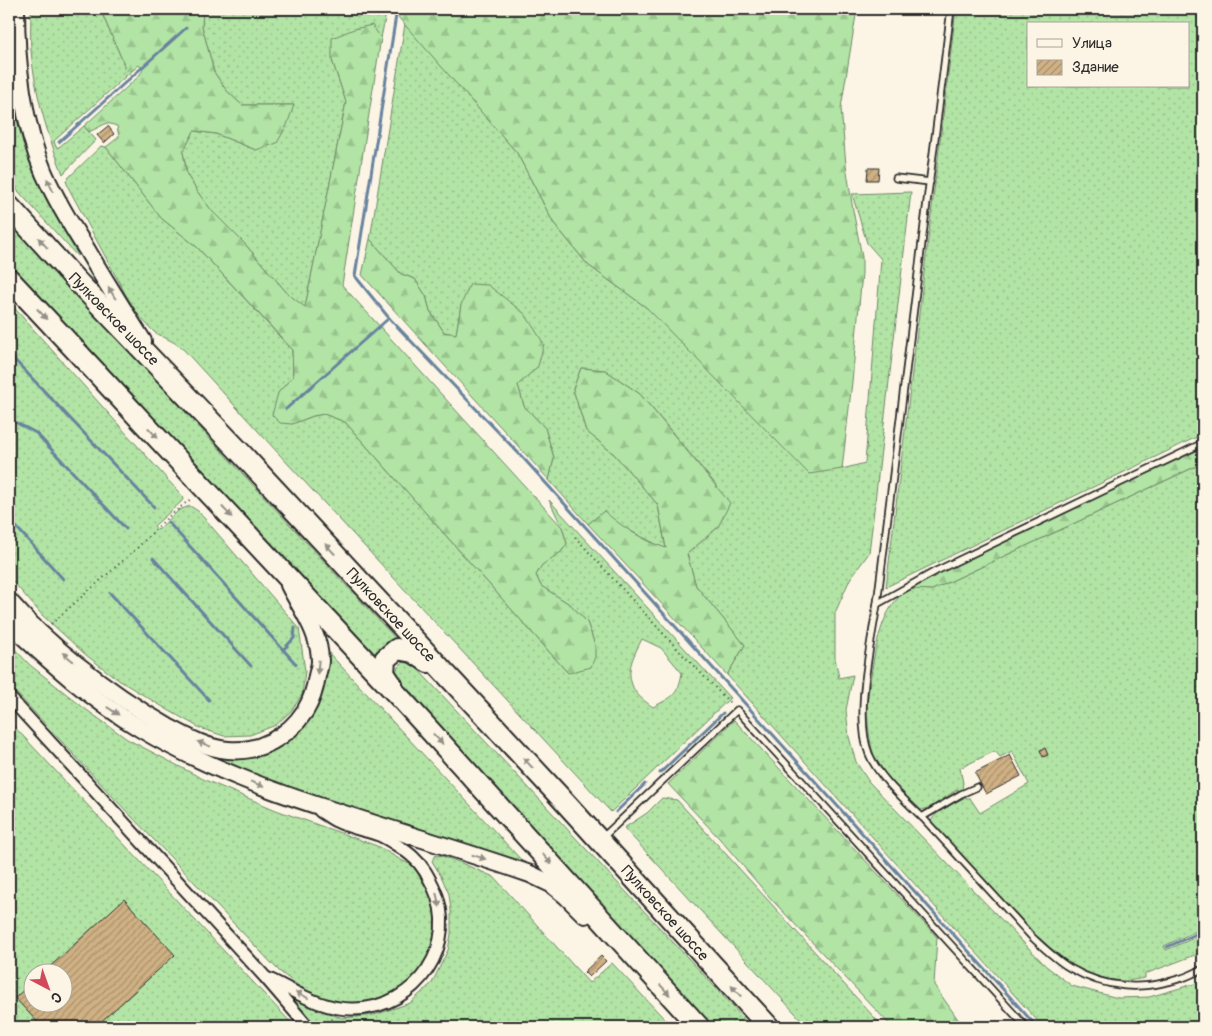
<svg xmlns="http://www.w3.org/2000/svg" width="1212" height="1036" font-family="Pangolin,sans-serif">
<defs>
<pattern id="grass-dots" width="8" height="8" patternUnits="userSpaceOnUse" patternTransform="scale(1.25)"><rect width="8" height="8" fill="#b2e4a5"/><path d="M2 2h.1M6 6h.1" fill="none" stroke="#99c48e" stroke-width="1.8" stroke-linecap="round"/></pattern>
<pattern id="forest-firs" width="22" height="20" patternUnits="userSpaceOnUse" patternTransform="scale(1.25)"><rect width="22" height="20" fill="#b2e4a5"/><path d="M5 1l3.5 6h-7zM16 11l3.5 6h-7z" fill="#99c48e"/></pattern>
<pattern id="building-hatch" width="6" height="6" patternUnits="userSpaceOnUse" patternTransform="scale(1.25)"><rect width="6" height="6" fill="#d0b184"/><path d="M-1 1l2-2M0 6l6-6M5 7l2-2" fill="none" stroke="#a9906c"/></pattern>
</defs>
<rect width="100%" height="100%" fill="#fcf5e5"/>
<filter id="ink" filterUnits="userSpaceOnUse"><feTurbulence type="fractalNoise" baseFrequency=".02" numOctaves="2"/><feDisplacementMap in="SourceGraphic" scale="10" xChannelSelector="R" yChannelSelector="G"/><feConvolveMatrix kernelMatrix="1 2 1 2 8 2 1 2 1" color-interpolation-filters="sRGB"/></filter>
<g filter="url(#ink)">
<g fill="url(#grass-dots)" stroke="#6e8868" fill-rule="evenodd">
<polygon points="9,9 13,77 21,135 35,176 49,205 78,255 77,256 9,181"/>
<path d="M31 9H100L124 64 125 77 54 141 56 147H59L84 126 96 140 63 174C47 134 35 94 31 51 30 37 31 23 31 9Z"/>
<polygon points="203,9 387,9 381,38 372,26 332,60 346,102 305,308 288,294 244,243 212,211 199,194 187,175 183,152 194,131 216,134 256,150 294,105 242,105 226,90 214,72 202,26"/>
<path d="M956 9H1203V434L886 587ZM1028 24H1188V86H1028Z"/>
<polygon points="405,24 517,153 553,222 588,265 647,308 842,469 865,463 881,259 867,243 852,194 911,192 869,553 850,579 835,613 835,658 839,678 853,675 846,710 849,737 856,762 869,782 1046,966 1072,986 1118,998 1149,997 1194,984 1203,980 1203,1027 1043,1027 727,675 745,645 696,586 687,554 718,527 717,486 640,394 605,370 581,368 573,389 586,431 614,454 658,505 666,549 648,540 621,526 604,512 588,524 549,480 554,458 545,428 524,406 518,385 538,366 461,305 456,335 444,332 430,311 426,296 415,279 401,274 370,239"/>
<path d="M101 146 106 147 161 218 197 247 292 350 293 376 278 393 292 424 313 416 324 414 345 422 568 673 595 645 587 622 571 605 541 586 536 575 541 565 561 552 567 544 562 527 549 500 730 698 611 812 289 465 184 350 175 343 154 332 140 317 127 297 68 187 66 180ZM642 639 661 648 682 673C678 696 672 697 653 707 647 703 639 697 635 691 624 672 633 657 642 639Z"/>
<path d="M9 222 397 640C386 643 380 648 375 658L9 263Z"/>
<polygon points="9,302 184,498 181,502 154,526 158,530 179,510 190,506 198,511 299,628 305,671 302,695 291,711 276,725 250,735 224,736 200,728 168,710 120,681 86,655 42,615 9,577"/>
<path d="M1203 463V928L1164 946 1166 950 1203 934V952L1145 974V978C1138 979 1130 981 1122 981 1066 976 1035 935 999 897 977 874 955 851 933 827L931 821C938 809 952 804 964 798L958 789 929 808 921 810C904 795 883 777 874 755 869 741 868 724 867 709 867 700 869 691 870 682 874 655 881 603 909 590 915 587 926 590 932 590ZM995 751 1000 757 1012 751 1029 784 980 813 970 798H966L962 789 963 783 960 768Z"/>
<path d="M9 608C56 657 110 702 170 735 190 745 211 757 234 758 256 758 276 748 293 734 320 711 329 685 326 650L525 864C473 848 422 831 370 815 336 805 303 793 270 782 248 774 227 767 206 757 132 724 64 672 9 613Z"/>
<polygon points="9,643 30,665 84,708 127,739 205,780 276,810 377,846 401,860 416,867 435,905 436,930 430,953 418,975 402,988 382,1000 341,1005 305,991 279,971 112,796 9,685"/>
<polygon points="403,662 413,664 715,987 751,1027 710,1027 399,681 395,673 398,667"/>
<path d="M9 721 295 1027H9ZM32 974H62V1004H32Z"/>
<polygon points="662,798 677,800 883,1027 808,1027 624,828 647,813"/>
<polygon points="436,855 442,856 459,862 494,877 589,983 612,963 672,1027 314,1027 286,998 289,995 314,1008 342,1018 374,1015 410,1003 432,983 448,950 451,934 451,910 449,894 441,876 432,861 433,859"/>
</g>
<g fill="url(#forest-firs)" stroke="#6e8868">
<polygon points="100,9 203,9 202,26 214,72 226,90 242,105 294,105 287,125 277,143 256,150 216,134 194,131 183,152 187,175 199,194 212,211 244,243 288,294 305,307 346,102 332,60 332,38 354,29 372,25 381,38 342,285 562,527 567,544 561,552 542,565 536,575 541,586 571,605 587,622 595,645 595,657 591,667 568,673 345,422 324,414 313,416 292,424 280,423 272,415 278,393 293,376 292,349 197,247 161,218 106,147 119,137 117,126 107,123 89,132 84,126 138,77 143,70 139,65 125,77 124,64"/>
<polygon points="391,9 857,9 841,108 846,165 853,210 862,257 862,273 852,382 842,469 809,474 647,308 588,265 553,222 517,153"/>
<polygon points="370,239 401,274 415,279 426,296 430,311 444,332 456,334 461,305 470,284 488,285 525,314 544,344 538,366 518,385 524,406 545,428 554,458 549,480 362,275"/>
<path d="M581 368 605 370 640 394 730 503 718 527 687 554 696 586 745 645 727 675 588 524 604 511C622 527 644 541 666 548L658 505 614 454 586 431 573 389Z"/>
<polygon points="1203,448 1203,463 932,590 910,589 938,571"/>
<polygon points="734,720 937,937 934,985 962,1025 962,1027 892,1027 773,901 719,838 668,784"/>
</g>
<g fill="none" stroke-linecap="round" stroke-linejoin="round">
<g stroke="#68839e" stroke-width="3">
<polyline points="59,142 186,28"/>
<polyline points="389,318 525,460 1037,1027"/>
<polyline points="9,354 154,507"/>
<polyline points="286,409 389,318 355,276 397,9"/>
<polyline points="9,419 36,433 126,529"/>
<polyline points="9,519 63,579"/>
<polyline points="168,522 296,664"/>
<polyline points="153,558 251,666"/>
<polyline points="110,593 209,700"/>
<polyline points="283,650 294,638 295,628"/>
<polyline points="660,773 723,713"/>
<polyline points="616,812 645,784"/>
<polyline points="1167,947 1203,931"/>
</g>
</g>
<g fill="url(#building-hatch)" stroke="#2b2b2b">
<polygon points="108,126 114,134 104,143 97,135"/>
<polygon points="868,168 879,168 878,180 867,180"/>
<polygon points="1045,748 1048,755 1043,757 1040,750"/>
<polygon points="1010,755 1021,776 986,794 975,773"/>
<polygon points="124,899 175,955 95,1027 42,1027 15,998 32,982 32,1004 62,1004 62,974 42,974"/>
<polygon points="601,956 606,961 589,977 584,972"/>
</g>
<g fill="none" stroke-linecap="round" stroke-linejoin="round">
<g stroke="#2b2b2b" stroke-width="9">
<g id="service">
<path d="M951 9 877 604C871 644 854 717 869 754 879 778 905 800 923 818 959 857 995 896 1031 936 1043 947 1055 959 1070 968 1106 989 1142 991 1182 978 1189 976 1196 972 1203 969"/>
<polyline points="896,178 930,182"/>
<polyline points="877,604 936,571 1203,443"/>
<polyline points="922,817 961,794 977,787"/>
<polyline points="601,839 737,710 1026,1027"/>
</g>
</g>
<g stroke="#2b2b2b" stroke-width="15">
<g id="minor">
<polyline points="9,697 265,977 308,1027"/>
<path d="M269 979C296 992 323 1010 354 1009 417 1008 461 944 433 886 428 876 423 866 414 858 407 851 388 839 379 835 365 830 349 828 336 821 330 818 325 814 320 811"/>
</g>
</g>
<g stroke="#2b2b2b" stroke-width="20">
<g id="secondary">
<path d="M16 9C16 62 23 124 44 173 56 200 71 225 87 250 105 281 124 311 143 341"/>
<path d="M9 601C29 624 51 644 75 663 105 687 135 708 168 727 187 737 206 748 228 750 259 753 288 737 305 711 312 700 315 689 317 676 318 671 320 666 320 661 320 633 301 609 289 585"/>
<path d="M9 623C50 662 92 700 141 729 205 767 276 793 347 815 408 835 470 853 530 874L551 884 566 896 585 915"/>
</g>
</g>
<g stroke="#2b2b2b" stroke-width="24">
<g id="trunk">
<polyline points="9,206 75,279 240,452 561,798 769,1027"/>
<polyline points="9,279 405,703 699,1027"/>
<polyline points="392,685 384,673 385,659 397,649 413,652 428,662"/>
</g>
</g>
<g stroke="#2b2b2b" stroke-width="2" stroke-dasharray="1 4" stroke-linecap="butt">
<polyline points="575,537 681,653 732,705"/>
<polyline points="51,624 136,549 167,518 192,498"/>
<polyline points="324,1026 334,1018"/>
</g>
<use href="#service" stroke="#fcf5e5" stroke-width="5.5"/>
<use href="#minor" stroke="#fcf5e5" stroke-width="11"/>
<use href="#secondary" stroke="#fcf5e5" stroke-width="16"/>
<use href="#trunk" stroke="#fcf5e5" stroke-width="20"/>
</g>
<defs><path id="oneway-solid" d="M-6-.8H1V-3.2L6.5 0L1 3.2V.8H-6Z" transform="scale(1.25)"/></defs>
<g fill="#949088">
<use href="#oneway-solid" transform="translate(50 185) rotate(-115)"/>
<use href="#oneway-solid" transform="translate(43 243) rotate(-132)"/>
<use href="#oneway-solid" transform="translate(112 293) rotate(-121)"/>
<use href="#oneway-solid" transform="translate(42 314) rotate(47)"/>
<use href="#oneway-solid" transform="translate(153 433) rotate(47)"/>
<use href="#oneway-solid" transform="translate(227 512) rotate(47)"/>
<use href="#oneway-solid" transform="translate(330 549) rotate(-133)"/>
<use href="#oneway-solid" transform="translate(68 657) rotate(-141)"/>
<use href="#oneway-solid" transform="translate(318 667) rotate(96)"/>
<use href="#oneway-solid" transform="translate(113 711) rotate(33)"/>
<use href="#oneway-solid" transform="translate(438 739) rotate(47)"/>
<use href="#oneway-solid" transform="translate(204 744) rotate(-160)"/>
<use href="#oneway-solid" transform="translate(528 763) rotate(-133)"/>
<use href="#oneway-solid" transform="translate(257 784) rotate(21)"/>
<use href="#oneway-solid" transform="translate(479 857) rotate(17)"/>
<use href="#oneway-solid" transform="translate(547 859) rotate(48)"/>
<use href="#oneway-solid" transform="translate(438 900) rotate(76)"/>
<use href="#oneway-solid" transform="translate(665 990) rotate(47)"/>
<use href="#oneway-solid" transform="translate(736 991) rotate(-133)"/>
<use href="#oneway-solid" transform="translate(302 995) rotate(-154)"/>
</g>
</g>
<g text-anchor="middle" stroke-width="4" stroke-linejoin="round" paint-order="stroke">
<g font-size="15" fill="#2b2b2b" stroke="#fcf5e5">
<text transform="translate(114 319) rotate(46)" y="5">Пулковское шоссе</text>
<text transform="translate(391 615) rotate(47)" y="5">Пулковское шоссе</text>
<text transform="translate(665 913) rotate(48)" y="5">Пулковское шоссе</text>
</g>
</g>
<rect width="1212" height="1036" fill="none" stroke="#fcf5e5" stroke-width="30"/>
<rect x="15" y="15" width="1182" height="1006" fill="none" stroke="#2b2b2b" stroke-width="2" filter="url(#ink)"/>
<rect x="1027" y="22" width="162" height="65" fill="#fcf5e5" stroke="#a8a49b"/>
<rect x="1037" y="39" width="25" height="8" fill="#fcf5e5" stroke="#a8a49b"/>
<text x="1072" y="48" font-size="15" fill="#2b2b2b">Улица</text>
<rect x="1037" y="60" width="25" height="15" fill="url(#building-hatch)" stroke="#a8a49b"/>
<text x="1072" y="72" font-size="15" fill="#2b2b2b">Здание</text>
<g transform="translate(48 988) rotate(139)"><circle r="24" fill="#fcf5e5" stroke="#a8a49b"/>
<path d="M0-4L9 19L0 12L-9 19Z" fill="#d1495b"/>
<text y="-8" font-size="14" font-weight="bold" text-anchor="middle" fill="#2b2b2b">С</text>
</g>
</svg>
